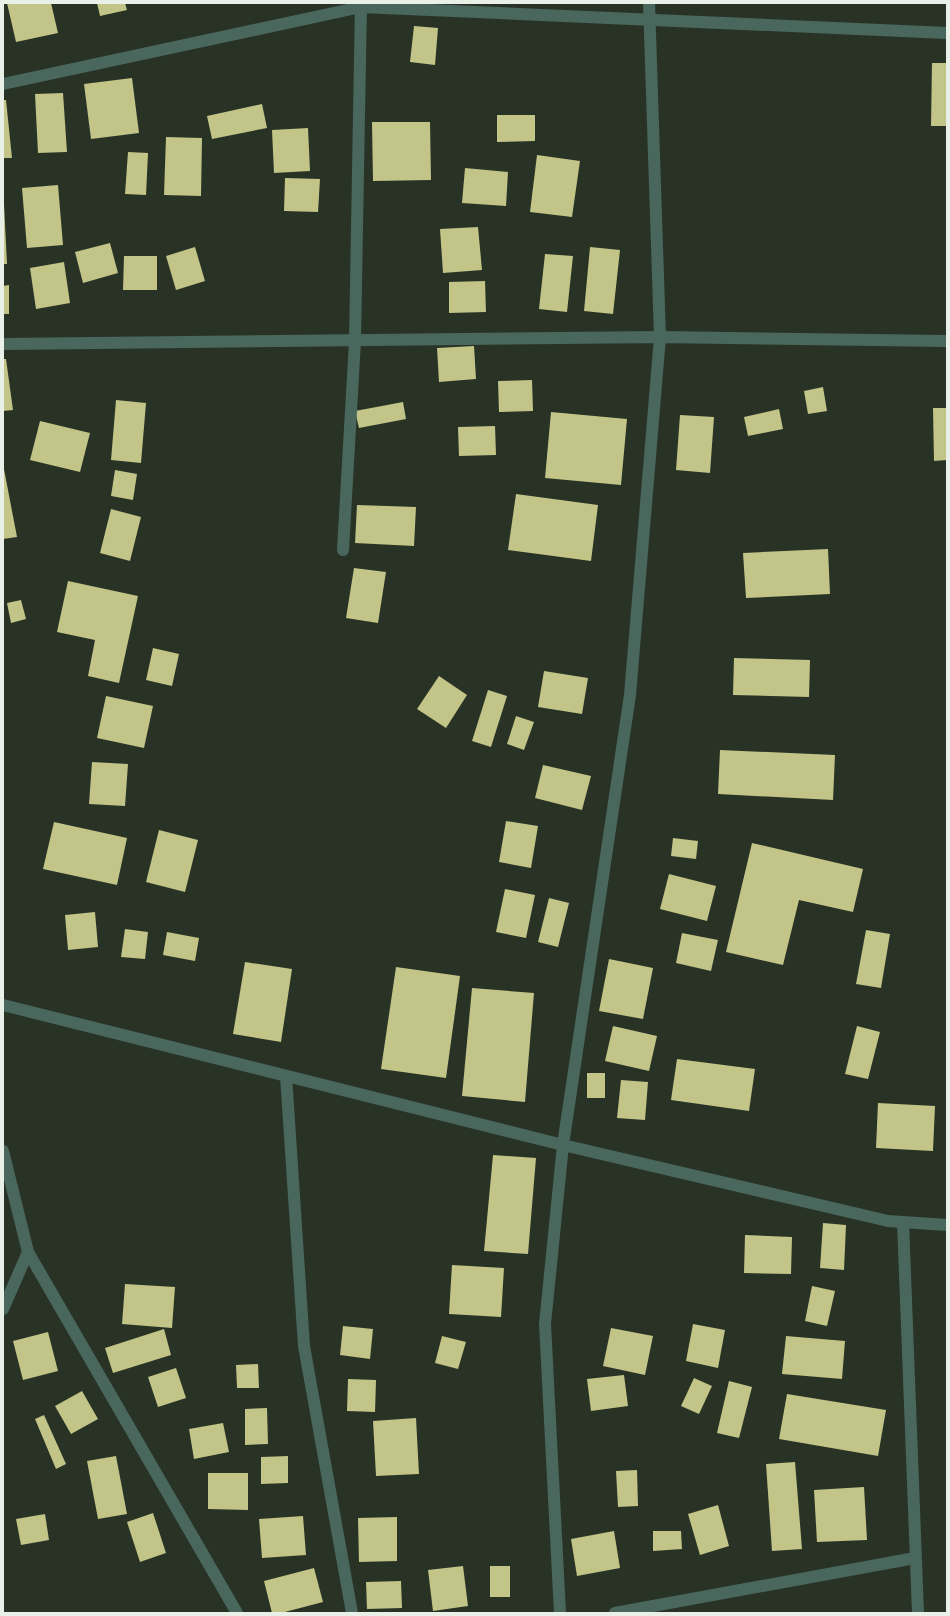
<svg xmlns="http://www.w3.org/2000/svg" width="950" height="1616" font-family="Quicksand,sans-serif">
<rect width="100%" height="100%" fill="#283326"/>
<g fill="#c3c487">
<polygon points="7,3 51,3 58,33 16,42"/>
<polygon points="97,3 125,3 127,10 100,16"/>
<polygon points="414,26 438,28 435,65 410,62"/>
<polygon points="932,63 947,63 947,126 931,126"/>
<polygon points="132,78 139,133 91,139 84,84"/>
<polygon points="63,93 67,152 38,153 35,94"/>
<polygon points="3,100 6,100 12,158 3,158"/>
<polygon points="262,104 267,128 212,139 207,116"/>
<polygon points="497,115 535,115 535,141 497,142"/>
<polygon points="372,122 430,122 431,180 373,181"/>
<polygon points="308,128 310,171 274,173 272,130"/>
<polygon points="166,137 202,138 201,196 164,195"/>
<polygon points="128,152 148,153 146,195 125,194"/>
<polygon points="537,155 580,161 572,217 530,212"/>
<polygon points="465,168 508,172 506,206 462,203"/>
<polygon points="285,178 320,179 318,212 284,211"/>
<polygon points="58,185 63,245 27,248 22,188"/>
<polygon points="3,204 4,204 7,264 3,264"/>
<polygon points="478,227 482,270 443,273 440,229"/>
<polygon points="110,243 118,273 83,283 75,252"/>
<polygon points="195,247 205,281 176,290 166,256"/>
<polygon points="590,247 620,250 613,314 584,311"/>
<polygon points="545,254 573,256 567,312 539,309"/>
<polygon points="124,256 157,256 157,290 123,290"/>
<polygon points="64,262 70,303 36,309 30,268"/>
<polygon points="485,281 486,312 449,313 449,282"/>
<polygon points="9,285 9,314 3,314 3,286"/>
<polygon points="474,346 476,379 439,382 437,348"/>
<polygon points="3,359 6,359 13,410 3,411"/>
<polygon points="532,380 533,411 499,412 498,381"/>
<polygon points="823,387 827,411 808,414 804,391"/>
<polygon points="116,400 146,403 141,463 111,460"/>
<polygon points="403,402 406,419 359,428 355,411"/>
<polygon points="933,408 947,408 947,460 934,461"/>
<polygon points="779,409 783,429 748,436 744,417"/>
<polygon points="551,412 627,419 621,485 545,478"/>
<polygon points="680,415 714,417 710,473 676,470"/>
<polygon points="40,421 90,433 80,472 30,460"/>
<polygon points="495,426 496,455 459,456 458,427"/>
<polygon points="3,464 17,537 3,539"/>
<polygon points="115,470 137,474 133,500 111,496"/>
<polygon points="516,494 598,505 591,561 508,550"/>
<polygon points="357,505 416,507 414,546 355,543"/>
<polygon points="111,509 141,517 130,561 100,553"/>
<polygon points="828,549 830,594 746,598 743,553"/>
<polygon points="354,568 386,572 378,623 346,618"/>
<polygon points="68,581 138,596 119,683 88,676 95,640 57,632"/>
<polygon points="21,600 26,619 11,623 7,603"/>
<polygon points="153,648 179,654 172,686 146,680"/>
<polygon points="734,658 810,660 809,697 733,695"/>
<polygon points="544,671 588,678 582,714 538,707"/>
<polygon points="439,676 467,695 446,728 417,709"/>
<polygon points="488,690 507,696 491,747 472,741"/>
<polygon points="106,696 153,706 144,748 97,738"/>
<polygon points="516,716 534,722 524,750 507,744"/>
<polygon points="720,750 835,755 833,800 718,794"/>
<polygon points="92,762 128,764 125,806 89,804"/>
<polygon points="543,765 591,776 582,810 535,798"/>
<polygon points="506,821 538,826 531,868 499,862"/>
<polygon points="54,822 127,838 117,885 43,869"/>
<polygon points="159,830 198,840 185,892 146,882"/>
<polygon points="673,838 698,841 696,859 671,856"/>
<polygon points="752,843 863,869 853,912 799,900 783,965 726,952"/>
<polygon points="669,874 716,886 707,921 660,909"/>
<polygon points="505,889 535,895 526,938 496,932"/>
<polygon points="549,898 569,903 558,947 538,942"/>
<polygon points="95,912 98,947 68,950 65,915"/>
<polygon points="125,929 148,932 145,959 121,957"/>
<polygon points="866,930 890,934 881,988 856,984"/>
<polygon points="167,932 199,938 195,961 163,955"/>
<polygon points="682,933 718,940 711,971 676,963"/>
<polygon points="609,959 653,968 643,1019 599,1011"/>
<polygon points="245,962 292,969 281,1042 233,1034"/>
<polygon points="396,967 460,976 446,1078 381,1069"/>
<polygon points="472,988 534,993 525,1102 462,1096"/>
<polygon points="613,1026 657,1036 649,1071 605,1061"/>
<polygon points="857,1026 880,1032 868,1079 845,1074"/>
<polygon points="677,1059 755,1069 749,1111 671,1100"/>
<rect x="587" y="1073" width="18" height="25"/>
<polygon points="621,1080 648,1082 645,1120 617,1118"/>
<polygon points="878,1103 935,1106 933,1151 876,1148"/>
<polygon points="493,1155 536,1158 528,1254 484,1251"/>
<polygon points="823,1223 846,1225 844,1270 820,1268"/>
<polygon points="745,1235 792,1237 791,1274 744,1273"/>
<polygon points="452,1265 504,1268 501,1317 449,1314"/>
<polygon points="125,1284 175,1287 172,1328 122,1324"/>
<polygon points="812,1286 835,1291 827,1326 805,1321"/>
<polygon points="693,1324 725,1330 718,1368 686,1361"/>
<polygon points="343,1326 373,1329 370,1359 340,1355"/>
<polygon points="611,1328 653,1336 645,1375 603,1366"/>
<polygon points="164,1329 171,1355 113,1373 105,1348"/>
<polygon points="48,1332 58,1371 23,1380 13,1341"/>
<polygon points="442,1336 466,1342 458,1369 435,1363"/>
<polygon points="786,1336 845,1341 842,1379 782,1374"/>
<polygon points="258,1364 259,1388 237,1388 236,1365"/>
<polygon points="176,1368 186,1398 158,1407 148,1377"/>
<polygon points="624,1375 628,1406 591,1411 587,1379"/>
<polygon points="694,1378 712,1386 699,1414 681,1406"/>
<polygon points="348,1379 376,1380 375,1412 347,1411"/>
<polygon points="729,1381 752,1387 739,1438 717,1433"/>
<polygon points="82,1391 98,1419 71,1434 55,1406"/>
<polygon points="787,1394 886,1410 878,1456 779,1439"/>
<polygon points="267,1408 268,1444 245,1445 245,1409"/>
<polygon points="44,1415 66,1464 56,1469 35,1419"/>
<polygon points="416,1418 419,1474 376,1476 373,1421"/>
<polygon points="223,1423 229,1452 194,1459 189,1429"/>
<polygon points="116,1456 127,1514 98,1519 87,1461"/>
<polygon points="288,1456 288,1483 261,1484 261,1457"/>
<polygon points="795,1462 802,1549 772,1551 766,1464"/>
<polygon points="637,1470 638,1506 618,1507 616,1471"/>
<polygon points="208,1473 248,1473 248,1510 208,1509"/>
<polygon points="864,1487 867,1540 817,1542 814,1490"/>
<polygon points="718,1505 729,1546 700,1555 688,1514"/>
<polygon points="153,1513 166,1553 140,1562 127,1522"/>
<polygon points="45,1514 49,1540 21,1545 16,1519"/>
<polygon points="303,1516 306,1555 262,1558 259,1519"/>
<polygon points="397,1517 397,1561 359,1562 358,1518"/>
<polygon points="614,1531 620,1568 577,1576 571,1539"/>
<polygon points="653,1531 681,1531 682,1549 653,1551"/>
<polygon points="463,1566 468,1606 433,1611 428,1570"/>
<rect x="490" y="1566" width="20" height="31"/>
<polygon points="314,1568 323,1602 281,1613 272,1613 264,1581"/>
<polygon points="401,1581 402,1608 367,1609 366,1582"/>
</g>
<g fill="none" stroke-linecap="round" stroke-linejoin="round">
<g stroke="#4a675e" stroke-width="12">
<polyline points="3,84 361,7 947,33"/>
<polyline points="3,344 660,337 947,341"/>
<polyline points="343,550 355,341 361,3"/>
<polyline points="3,1005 563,1145 888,1221 947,1225"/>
<polyline points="286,1076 304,1346 352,1613"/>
<polyline points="3,1151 28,1252 237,1613"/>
<polyline points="903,1222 918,1613"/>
<polyline points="3,1309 28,1252"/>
<polyline points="560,1613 545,1324 563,1145 630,695 660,337 649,3"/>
<polyline points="615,1613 915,1558"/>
</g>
</g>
<rect width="950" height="1616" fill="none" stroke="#e8f0e7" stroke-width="8"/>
</svg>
